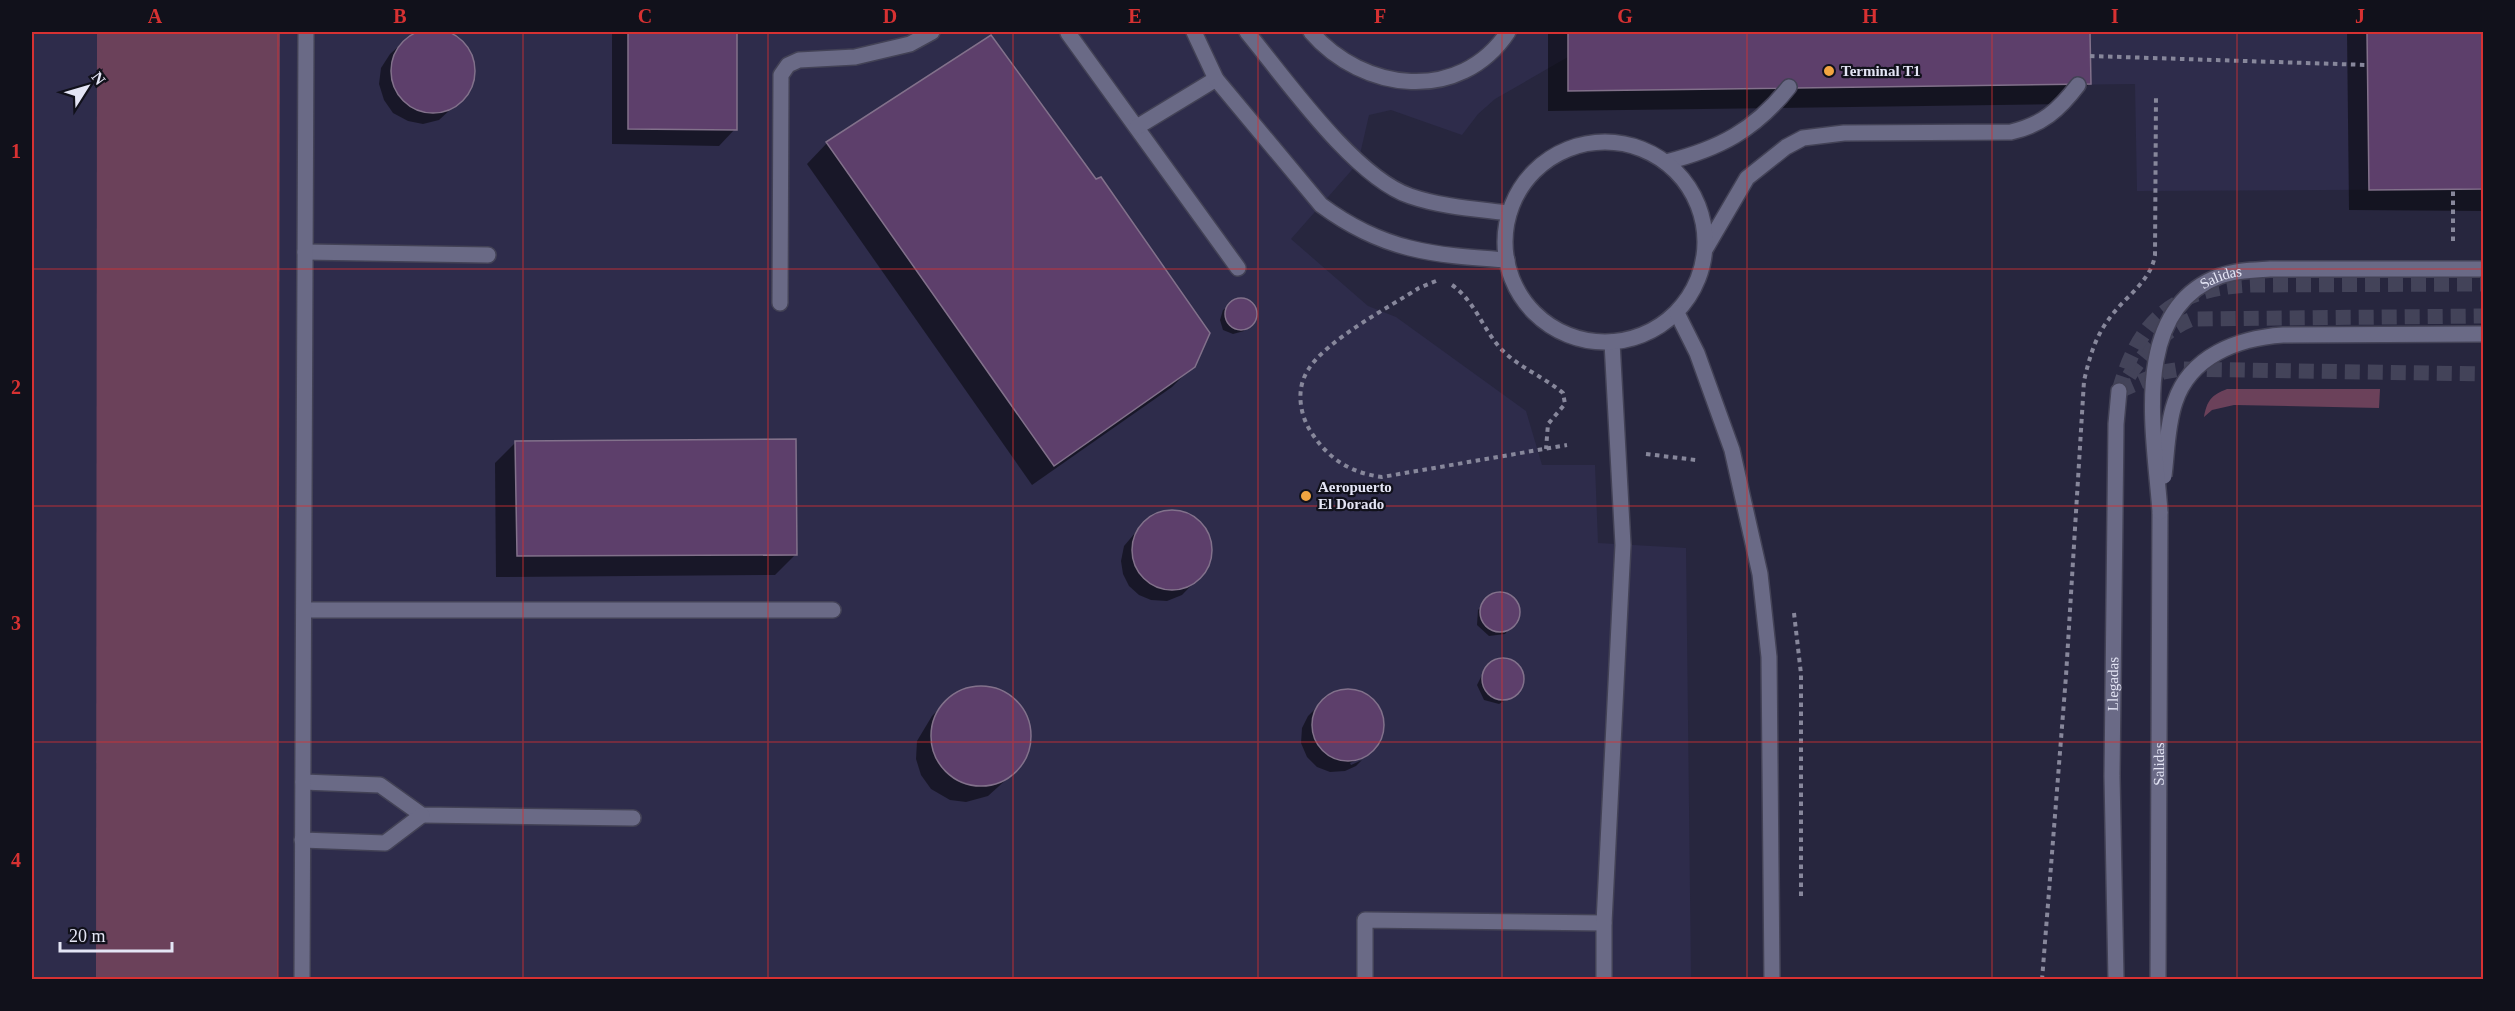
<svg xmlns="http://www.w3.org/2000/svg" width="2515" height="1011" font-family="'Times New Roman',serif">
<rect width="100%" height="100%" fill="#27263e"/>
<polygon fill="#2e2c4b" points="32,32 2483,32 2483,189 2137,191 2135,84 1568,91 1568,57 1495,99 1478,114 1462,135 1391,110 1369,115 1358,163 1291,239 1368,306 1396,317 1526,411 1542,465 1595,465 1598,543 1686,548 1691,979 32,979"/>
<g fill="#6b415a">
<polygon points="97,32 280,32 278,979 96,979"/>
<path d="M2227 389H2380L2379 408 2234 405 2212 410 2204 417C2207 401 2211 395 2227 389Z"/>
</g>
<g fill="#0007">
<polygon points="415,32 449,32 461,39 471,53 474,69 472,85 463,98 439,120 423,124 408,121 393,113 384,100 379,84 381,68 390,54"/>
<polygon points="612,32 735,32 735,129 719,146 612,144"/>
<polygon points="1548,32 2089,32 2089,84 2069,104 1548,111"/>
<polygon points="2347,32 2484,32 2484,211 2349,210"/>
<polygon points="827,143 1193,366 1172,387 1032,485 807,164"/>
<polygon points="1240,299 1251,303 1255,314 1244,331 1233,334 1223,330 1220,320 1223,310"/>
<polygon points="515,443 796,554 775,575 496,577 495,463"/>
<polygon points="1175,511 1190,516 1203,526 1210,540 1211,556 1205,571 1182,595 1167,601 1151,600 1139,595 1129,586 1123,574 1121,561 1124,546 1146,520 1159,512"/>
<polygon points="1495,594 1509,595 1517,604 1518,616 1505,634 1489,636 1477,625 1478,610"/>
<polygon points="1503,659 1517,665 1523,679 1518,692 1499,704 1484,700 1477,685 1484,671"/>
<polygon points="979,687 995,689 1011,697 1022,709 1029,725 1029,747 1018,769 988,796 966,802 950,800 931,789 921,775 916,759 917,741 932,716 949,699 964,691"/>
<polygon points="1343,690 1357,691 1369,697 1378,707 1383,719 1382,733 1378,744 1369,754 1350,763 1351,765 1362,760 1356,766 1345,771 1330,772 1317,767 1307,757 1301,743 1302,728 1308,716 1320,704 1330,695"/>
</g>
<g fill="#5d3f6b" stroke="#82718b" stroke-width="1.5">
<circle cx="433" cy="71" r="42"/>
<polygon points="628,32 737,32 737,130 628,129"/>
<polygon points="1568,32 2090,32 2091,84 1568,91"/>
<polygon points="2367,32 2484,32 2484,189 2369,190"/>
<polygon points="991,35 1096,179 1101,177 1210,333 1195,367 1054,466 826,142"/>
<circle cx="1241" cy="314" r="16"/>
<polygon points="796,439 797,555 517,556 515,441"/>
<circle cx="1172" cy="550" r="40"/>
<circle cx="1500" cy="612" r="20"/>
<circle cx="1503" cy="679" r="21"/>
<circle cx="981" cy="736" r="50"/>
<circle cx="1348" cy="725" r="36"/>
</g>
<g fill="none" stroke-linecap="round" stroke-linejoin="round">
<g stroke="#434359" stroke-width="15" stroke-dasharray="15 8" stroke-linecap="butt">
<path d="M2129 376C2145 351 2165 330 2192 319L2484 316"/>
<path d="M2119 391C2139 318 2176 288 2252 285L2484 284"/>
<polyline points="2119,391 2163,372 2181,369 2484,374"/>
</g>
<g stroke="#434256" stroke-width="18">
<g id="service">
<path d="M1311 32C1363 92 1460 104 1508 32"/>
<polyline points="1068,33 1238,268"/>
<polyline points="1137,127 1216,79"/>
<path d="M1666 162C1719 149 1755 130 1789 87"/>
<path d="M1706 248 1747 178 1786 147 1803 138 1844 133 2011 132C2042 125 2059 110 2078 85"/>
<polyline points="305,252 488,255"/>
<polyline points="780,303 781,75 788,65 799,60 855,57 910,44 932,32"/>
<polyline points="304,610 833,610"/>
<polyline points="303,782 380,785 422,815 633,818"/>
<polyline points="302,840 385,843 422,815"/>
<polyline points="302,980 306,32"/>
<polyline points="1365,980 1365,920 1604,923"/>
<polyline points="1604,980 1604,923 1623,545 1612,342"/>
<path id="s1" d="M2116 980 2112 776 2116 424 2119 391"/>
</g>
</g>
<g stroke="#434256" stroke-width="18">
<g id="minor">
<path d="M1194 32 1216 79 1321 205C1383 251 1432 255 1507 260"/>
<path d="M1247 32C1285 78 1354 177 1410 196 1442 207 1476 209 1509 213"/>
<circle cx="1605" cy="242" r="100"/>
<polyline points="1677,313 1697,353 1732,450 1760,574 1769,657 1772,980"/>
<path id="s2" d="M2158 980 2160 512"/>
</g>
</g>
<g stroke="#87879b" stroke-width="4" stroke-dasharray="4.5 4.5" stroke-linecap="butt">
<polyline points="2090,56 2368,65"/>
<polyline points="2453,241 2453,189"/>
<path d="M1436 281 1419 288C1389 307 1325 341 1308 370 1295 390 1300 417 1313 435 1331 461 1352 473 1382 477L1567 445"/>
<path d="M1452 285C1475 301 1483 330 1502 350 1520 368 1544 377 1563 393L1565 404 1548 424 1546 449"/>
<polyline points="1646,454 1696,460"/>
<polyline points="1794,613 1801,674 1801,896"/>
<path d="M2042 980 2066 676 2084 381C2089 359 2095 337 2109 319 2124 297 2151 282 2155 255L2156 94"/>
</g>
<use href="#service" stroke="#6a6a86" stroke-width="15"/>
<use href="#minor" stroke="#6a6a86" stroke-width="15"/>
<g stroke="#434256" stroke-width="18" stroke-linecap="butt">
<g id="minor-bridge">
<path d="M2164 476C2167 452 2167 425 2175 402 2190 356 2238 338 2283 335L2484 334"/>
<path id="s3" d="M2160 512C2155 437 2128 310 2220 276 2236 270 2254 270 2270 269H2484"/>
</g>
</g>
<use href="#minor-bridge" stroke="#6a6a86" stroke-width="15"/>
</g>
<path fill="none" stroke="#d73132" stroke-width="1.5" stroke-opacity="0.55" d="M278 32V980M523 32V980M768 32V980M1013 32V980M1258 32V980M1502 32V980M1747 32V980M1992 32V980M2237 32V980M32 269H2484M32 506H2484M32 742H2484"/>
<g fill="#f2a541" stroke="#11111b" stroke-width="2">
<circle cx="1829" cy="71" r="6"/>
<circle cx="1306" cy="496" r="6"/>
</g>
<g text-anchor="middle" stroke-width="4.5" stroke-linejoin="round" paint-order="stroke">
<g font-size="15" font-weight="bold" fill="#e4e5f5" stroke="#11111b" text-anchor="start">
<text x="1841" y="76">Terminal T1</text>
<text x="1318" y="492">Aeropuerto<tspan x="1318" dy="17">El Dorado</tspan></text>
</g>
<g font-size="15" fill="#e4e5f5" stroke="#11111b">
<text dy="5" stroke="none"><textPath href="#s3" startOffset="264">Salidas</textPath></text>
<text dy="5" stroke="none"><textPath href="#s1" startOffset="296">Llegadas</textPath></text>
<text dy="5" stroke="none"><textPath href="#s2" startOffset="216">Salidas</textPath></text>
</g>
</g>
<rect width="2515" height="1011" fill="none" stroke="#11111b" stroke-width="66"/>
<g transform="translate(87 87) rotate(53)" stroke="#11111b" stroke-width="4.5" paint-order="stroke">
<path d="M0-4.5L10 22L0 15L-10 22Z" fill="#e4e5f5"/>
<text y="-9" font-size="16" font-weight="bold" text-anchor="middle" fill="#e4e5f5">N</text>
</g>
<path d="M60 942v9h112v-9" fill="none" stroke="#e4e5f5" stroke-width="3"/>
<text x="69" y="942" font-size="18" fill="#e4e5f5" stroke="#11111b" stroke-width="4.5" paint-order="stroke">20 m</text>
<rect x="33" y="33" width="2449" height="945" fill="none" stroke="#d73132" stroke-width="2"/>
<g font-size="20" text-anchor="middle" font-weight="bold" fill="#d73132">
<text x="155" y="23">A</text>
<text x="400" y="23">B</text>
<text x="645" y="23">C</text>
<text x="890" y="23">D</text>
<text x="1135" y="23">E</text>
<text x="1380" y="23">F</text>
<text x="1625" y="23">G</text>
<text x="1870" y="23">H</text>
<text x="2115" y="23">I</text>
<text x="2360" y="23">J</text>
<text x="16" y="158">1</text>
<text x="16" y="394">2</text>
<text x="16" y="630">3</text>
<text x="16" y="867">4</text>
</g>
</svg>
